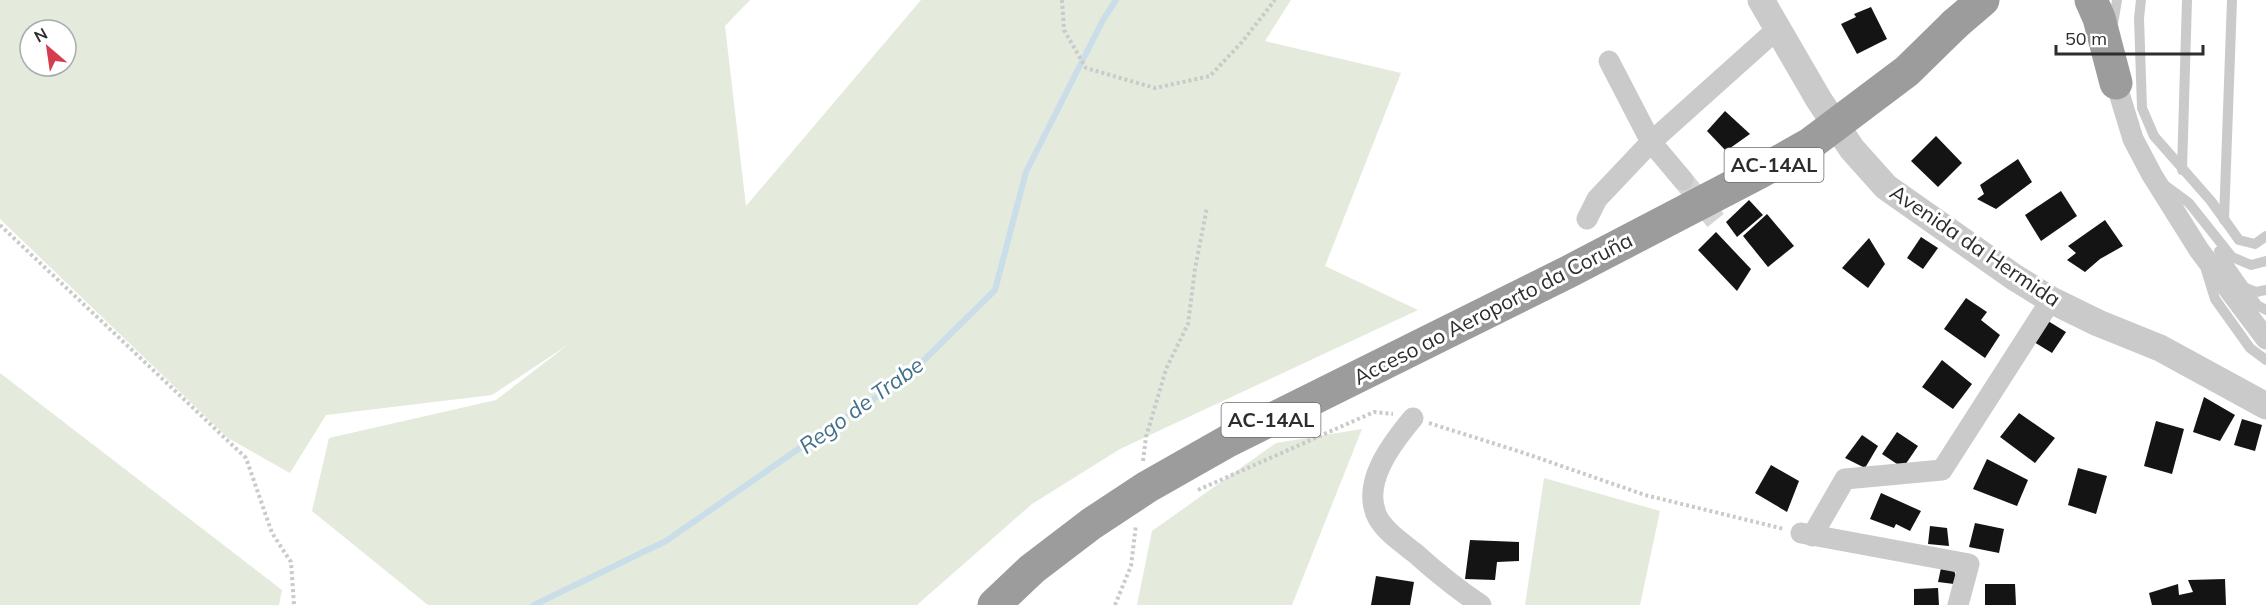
<svg xmlns="http://www.w3.org/2000/svg" width="2266" height="605" font-family="Mulish,sans-serif">
<rect width="100%" height="100%" fill="#fff"/>
<g fill="#e4eadc" fill-rule="evenodd">
<path d="M0 0H750L725 26 746 206 921 0H1291L1265 41 1401 73 1325 266 1418 310 1120 449 1032 504 917 605H428L312 511 329 438 496 400 569 344 492 395 326 415 290 473 228 438 0 219ZM30 30H66V66H30Z"/>
<polygon points="0,373 282,590 279,605 0,605"/>
<polygon points="1362,429 1292,605 1137,605 1152,531 1276,443"/>
<polygon points="1544,478 1660,511 1640,605 1525,605"/>
</g>
<g fill="none" stroke-linecap="round" stroke-linejoin="round">
<polyline stroke="#c9dee8" stroke-width="6" points="534,605 666,541 817,436 907,377 995,290 1026,172 1103,20 1116,0"/>
</g>
<g fill="#141414">
<polygon points="1871,7 1887,39 1857,54 1841,24 1856,17 1854,14"/>
<polygon points="1725,111 1750,134 1726,151 1707,131"/>
<polygon points="1936,136 1962,163 1938,187 1911,161"/>
<polygon points="2018,159 2032,182 1996,209 1977,199 1984,194 1980,185"/>
<polygon points="2061,191 2077,216 2041,241 2025,215"/>
<polygon points="1749,200 1763,215 1737,237 1726,222"/>
<polygon points="1767,214 1794,246 1768,267 1743,236"/>
<polygon points="2105,220 2123,246 2100,259 2085,272 2067,260 2076,253 2068,246"/>
<polygon points="1716,232 1751,269 1737,291 1698,250"/>
<polygon points="1921,237 1938,248 1923,269 1907,258"/>
<polygon points="1869,238 1885,264 1868,288 1842,268"/>
<polygon points="1966,298 1987,312 1981,320 2000,335 1985,358 1944,329"/>
<polygon points="2048,321 2066,332 2052,353 2034,342"/>
<polygon points="1942,360 1972,384 1953,409 1922,387"/>
<polygon points="2204,397 2235,415 2220,441 2193,432"/>
<polygon points="2019,413 2055,438 2035,463 2000,437"/>
<polygon points="2242,419 2262,425 2255,451 2234,445"/>
<polygon points="2156,421 2184,429 2172,474 2144,466"/>
<polygon points="1897,432 1918,446 1903,468 1882,454"/>
<polygon points="1862,435 1878,446 1865,468 1845,458"/>
<polygon points="1987,459 2028,480 2017,506 1973,489"/>
<polygon points="1771,465 1799,481 1787,512 1755,493"/>
<polygon points="2078,468 2107,476 2096,514 2068,505"/>
<polygon points="1881,493 1921,511 1910,531 1896,524 1894,528 1870,519"/>
<polygon points="1975,523 2004,529 1999,553 1969,547"/>
<polygon points="1930,526 1947,528 1949,546 1928,544"/>
<polygon points="1470,540 1519,542 1519,561 1497,562 1495,580 1465,579"/>
<polygon points="1941,568 1953,568 1956,576 1954,584 1938,582"/>
<polygon points="1376,576 1414,582 1410,605 1371,605"/>
<polygon points="2225,579 2226,605 2152,605 2149,593 2178,584 2179,595 2193,592 2188,580"/>
<polygon points="1985,584 2015,584 2016,605 1985,605"/>
<polygon points="1938,588 1939,605 1914,605 1914,589"/>
</g>
<g fill="none" stroke-linecap="round" stroke-linejoin="round">
<polyline stroke="#d5d5d5" stroke-width="21" stroke-dasharray="21 10" stroke-linecap="butt" points="1683,180 1721,227"/>
<g stroke="#cacaca" stroke-width="4" stroke-dasharray="3 3" stroke-linecap="butt">
<polyline points="1062,0 1064,30 1086,68 1155,88 1210,76 1242,42 1275,0"/>
<polyline points="0,225 246,458 272,533 291,562 294,605"/>
<polyline points="1429,423 1524,453 1645,495 1784,529"/>
<polyline points="1143,461 1146,437 1166,369 1188,324 1195,269 1207,207"/>
<polyline points="1198,490 1374,412 1393,414"/>
<polyline points="1115,605 1131,566 1136,525"/>
</g>
<g stroke="#cacaca" stroke-width="10">
<polyline points="2141,0 2139,18 2142,108 2154,136 2211,201 2239,240 2255,244 2266,236"/>
<polyline points="2113,24 2117,0"/>
<polyline points="2182,170 2187,0"/>
<polyline points="2166,186 2189,203 2232,257 2251,265 2266,261"/>
<polyline points="2224,220 2232,0"/>
<polyline points="2219,251 2257,305 2266,310"/>
<polyline points="2206,270 2215,299 2250,348 2266,360"/>
<polyline points="2244,287 2256,292 2266,290"/>
</g>
<g stroke="#cacaca" stroke-width="21">
<polyline points="1609,61 1651,142 1683,180"/>
<polyline points="2116,71 2116,83 2133,139 2152,175 2199,250 2266,339"/>
<polyline points="1587,219 1597,199 1651,142 1776,30"/>
<path d="M1413 418C1392 443 1360 484 1378 518 1386 532 1402 543 1415 553 1436 572 1457 589 1481 605"/>
<polyline points="1801,533 1969,564 1958,605"/>
<polyline points="1812,536 1845,479 1942,470 2051,300"/>
</g>
<polyline stroke="#cacaca" stroke-width="27" points="1761,0 1819,100 1852,149 1886,187 2014,277 2051,300 2098,323 2160,348 2266,406"/>
<g stroke="#9c9c9c" stroke-width="33">
<polyline points="2091,0 2099,18 2116,83"/>
<polyline points="1955,24 1983,0"/>
</g>
<polyline stroke="#9c9c9c" stroke-width="33" points="994,605 1032,569 1091,524 1147,487 1228,441 1570,271 1760,172 1810,144 1907,71 1955,24"/>
</g>
<g text-anchor="middle" stroke-width="6" stroke-linejoin="round" paint-order="stroke">
<g fill="#fff" stroke="#6c6c6c" stroke-width="1.5">
<rect x="1724.5" y="148" width="99" height="34" rx="4.5"/>
<rect x="1221.5" y="403" width="99" height="34" rx="4.5"/>
</g>
<g font-size="20" font-weight="bold" fill="#2d2d2d">
<text x="1774" y="172">AC-14AL</text>
<text x="1271" y="427">AC-14AL</text>
</g>
<g font-size="21" fill="#2d2d2d" stroke="#fff">
<text transform="translate(1975 246) rotate(34)" y="7">Avenida da Hermida</text>
<text transform="translate(1493 309) rotate(-27)" y="7">Acceso ao Aeroporto da Coruña</text>
</g>
<g font-size="22" font-style="italic" fill="#427089" stroke="#fff">
<text transform="translate(861 405) rotate(-36)" y="8">Rego de Trabe</text>
</g>
</g>
<g transform="translate(48 48) rotate(331)"><circle r="28" fill="#ffffff" stroke="#ababab" stroke-width="1.5"/>
<path d="M0-4.5L10 22L0 15L-10 22Z" fill="#d73c4e"/>
<text y="-9" font-size="16" font-weight="bold" text-anchor="middle" fill="#2d2d2d">N</text>
</g>
<path d="M2056 45v9h147v-9" fill="none" stroke="#2d2d2d" stroke-width="3"/>
<text x="2065" y="45" font-size="18" fill="#2d2d2d" stroke="#ffffff" stroke-width="4.5" paint-order="stroke">50 m</text>
</svg>
